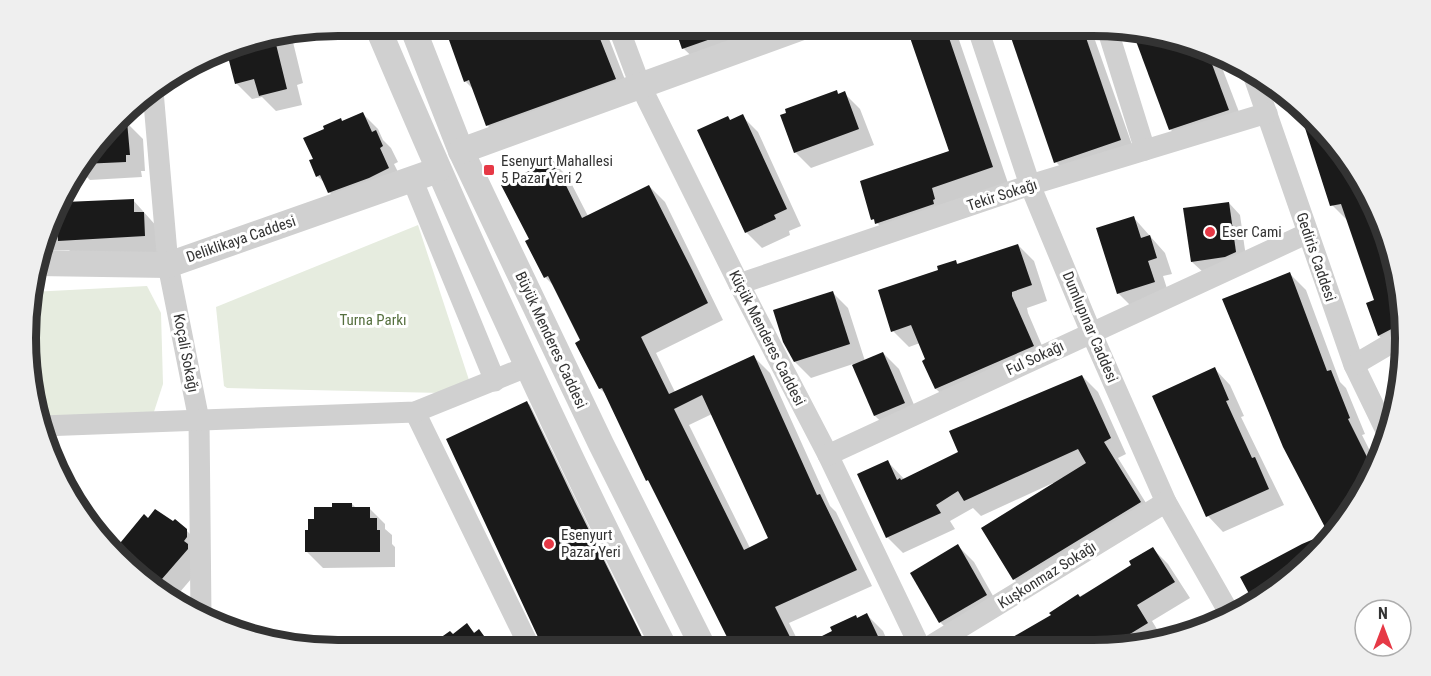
<svg xmlns="http://www.w3.org/2000/svg" width="1431" height="676" font-family="'Roboto Condensed',sans-serif">
<rect width="100%" height="100%" fill="#fff"/>
<g fill="#e6ecdf">
<polygon points="418,225 469,380 442,393 227,388 224,386 216,307"/>
<polygon points="147,286 161,313 163,384 150,424 42,428 31,399 31,292"/>
</g>
<g fill="#0003" fill-rule="evenodd">
<polygon points="445,26 604,26 631,95 503,141 487,125 474,90 465,81"/>
<polygon points="676,26 766,26 773,48 706,70 683,48"/>
<polygon points="908,26 951,26 956,31 1008,183 893,239 873,219 951,152"/>
<polygon points="1008,26 1090,26 1136,156 1071,178 1056,162"/>
<polygon points="287,34 292,38 303,83 297,85 302,105 276,111 262,97 252,99 236,83 227,48 237,42"/>
<polygon points="1134,34 1212,49 1216,52 1244,125 1186,145 1170,129"/>
<polygon points="837,92 840,95 844,93 860,109 874,145 811,168 795,152"/>
<polygon points="140,98 141,105 129,115 129,125 143,139 145,171 141,171 142,177 90,180 78,168 132,103"/>
<polygon points="362,113 378,129 383,140 391,148 398,162 394,164 404,184 345,208 329,192 326,184 317,176 315,159 343,122"/>
<polygon points="1309,114 1314,117 1382,218 1405,338 1395,351 1379,336 1376,301 1348,221 1332,205"/>
<polygon points="742,116 758,132 801,226 789,231 790,235 762,248 746,232 731,121"/>
<path d="M552 161 568 177 588 216 649 186 665 202 723 320 656 353 675 392 754 357 770 373 830 506 836 512 872 586 789 623 801 647 834 632 856 616 858 619 867 615 883 631 891 649H736L652 484 647 480 608 396 600 389 577 343 583 341 556 288 545 277 531 240ZM712 414 770 539 750 548 689 425Z"/>
<polygon points="133,200 159,229 160,252 75,256 69,250 42,250 59,204"/>
<polygon points="1229,203 1240,215 1247,264 1204,273 1192,262"/>
<polygon points="1134,218 1165,253 1172,274 1163,276 1170,298 1134,309 1118,293"/>
<polygon points="1018,245 1034,261 1047,301 1027,308 1028,313 1049,362 952,404 936,389 920,343 909,347 893,331 940,271 956,262 959,265"/>
<polygon points="1290,274 1306,290 1340,382 1346,388 1365,434 1362,435 1377,465 1341,528 1284,586 1320,536 1329,531"/>
<polygon points="832,292 848,308 865,361 883,353 899,369 920,419 891,431 875,416 853,364 811,378 795,362"/>
<polygon points="1215,369 1230,385 1244,416 1241,417 1284,505 1223,532 1208,516"/>
<polygon points="1082,376 1098,392 1126,454 1118,458 1156,519 1030,595 1014,579 1054,485 1053,483 981,516 973,508 950,521 955,529 903,553 887,537 888,462 905,480 960,453"/>
<polygon points="1397,382 1395,391 1391,385"/>
<polygon points="527,403 530,405 648,649 545,650"/>
<polygon points="352,504 356,508 369,508 385,524 385,529 392,535 392,544 395,547 395,567 323,568 307,552 309,532 316,520 333,509"/>
<polygon points="148,520 186,530 203,547 203,565 174,599 132,573 118,556"/>
<polygon points="958,546 974,562 1002,612 956,638 940,622 912,573"/>
<polygon points="1152,548 1168,564 1190,598 1152,621 1163,639 1134,648 991,648 998,644 1001,646 1053,616 1051,613 1133,566"/>
<polygon points="1200,617 1211,627 1175,637 1173,635"/>
<polygon points="467,625 475,633 479,631 499,650 433,650"/>
</g>
<g fill="#1a1a1a" fill-rule="evenodd">
<polygon points="444,26 595,26 616,79 486,126 469,80 464,82"/>
<polygon points="674,26 742,26 742,28 682,49"/>
<polygon points="906,26 945,26 993,167 932,188 935,199 933,200 934,204 875,224 874,219 871,220 860,181 949,151"/>
<polygon points="1007,26 1082,26 1121,140 1054,163"/>
<polygon points="1133,33 1206,48 1229,110 1169,130"/>
<polygon points="274,36 287,89 259,96 254,79 235,84 226,49 237,42"/>
<polygon points="837,90 838,94 845,91 859,129 794,153 780,115 786,113 785,109"/>
<polygon points="363,112 372,132 376,130 383,146 380,148 389,168 369,178 328,193 320,175 316,177 309,160 313,159 303,138 324,129 323,126 341,118 342,121"/>
<polygon points="743,114 787,209 774,215 776,219 745,233 697,130 728,116 730,120"/>
<polygon points="127,121 130,155 126,155 126,162 82,164 116,122"/>
<polygon points="1318,124 1382,218 1403,323 1378,336 1366,303 1374,300 1341,204 1330,206 1305,128"/>
<path d="M553 159 582 218 649 185 692 270 708 303 641 337 669 394 754 355 817 495 820 494 857 570 775 607 796 649H733L648 480 646 481 602 388 599 389 575 343 580 340 548 276 544 278 525 241 529 239 501 185ZM702 395 768 538 744 550 674 409Z"/>
<polygon points="134,199 134,212 144,212 145,236 58,241 57,216 66,215 65,202"/>
<polygon points="1229,202 1236,252 1225,257 1191,262 1183,208"/>
<polygon points="1134,216 1141,238 1150,235 1157,258 1148,261 1155,282 1117,294 1096,228"/>
<polygon points="1018,244 1032,285 1012,292 1012,296 1034,346 935,389 922,361 925,359 911,325 891,332 878,290 938,270 937,266 956,260 957,264"/>
<polygon points="1290,272 1327,371 1331,370 1350,418 1348,419 1373,469 1373,472 1341,528 1284,586 1254,603 1240,577 1302,544 1328,533 1283,447 1222,299"/>
<polygon points="833,291 850,344 794,362 783,342 773,310"/>
<polygon points="883,352 905,403 874,416 852,365"/>
<polygon points="1215,367 1229,400 1226,401 1252,458 1255,457 1269,489 1206,517 1152,396"/>
<polygon points="1082,375 1111,438 1104,442 1141,502 1013,580 981,528 1086,463 1078,449 964,501 958,491 936,505 941,513 886,538 857,474 888,460 897,480 900,478 901,480 958,452 949,431"/>
<polygon points="527,401 575,502 648,649 544,650 446,439"/>
<polygon points="332,503 352,503 352,507 370,507 370,518 377,518 377,530 380,530 380,552 305,552 305,530 308,530 308,519 314,519 314,507 332,507"/>
<polygon points="155,509 173,521 175,519 187,529 187,537 184,541 188,544 188,549 155,587 132,573 117,555 120,551 116,548 144,514 148,518"/>
<polygon points="958,544 987,595 939,623 910,573"/>
<polygon points="1153,547 1175,582 1137,605 1148,623 1107,648 994,648 1051,615 1049,613 1078,594 1080,597 1131,565 1129,561"/>
<polygon points="867,613 884,649 828,649 822,636 832,631 830,627 856,615 857,618"/>
<polygon points="467,623 474,633 479,629 494,650 423,650 450,631 453,634"/>
</g>
<g fill="none" stroke-linecap="round" stroke-linejoin="round">
<g stroke="#d0d0d0" stroke-width="21">
<polyline points="618,26 640,85 739,284 828,455 921,649"/>
<polyline points="977,26 1030,185 1091,332 1166,502 1231,616"/>
<polyline points="1107,28 1145,150"/>
<polyline points="1254,77 1354,365 1387,433"/>
<polyline points="153,91 168,265 199,420 201,616"/>
<polyline points="412,179 495,381"/>
<polyline points="739,284 1030,185 1267,113"/>
<polyline points="1354,365 1405,335"/>
<polyline points="415,412 531,650"/>
<polyline points="42,426 415,412 529,366"/>
<polyline points="828,455 1308,233"/>
<polyline points="927,648 1166,502"/>
</g>
<g stroke="#d0d0d0" stroke-width="26">
<path d="M377 26C466 236 561 445 665 649"/>
<polyline points="412,26 461,151 601,444 704,649"/>
<polyline points="461,151 805,26"/>
<polyline points="37,263 168,265 438,170"/>
</g>
</g>
<g fill="#e63946" stroke="#fff" stroke-width="2">
<rect x="483" y="164" width="12" height="12" rx="3"/>
<circle cx="1210" cy="232" r="6"/>
<circle cx="549" cy="544" r="6"/>
</g>
<g text-anchor="middle" stroke-width="6" stroke-linejoin="round" paint-order="stroke">
<g font-size="15" fill="#333" stroke="#fff" text-anchor="start">
<text x="501" y="166">Esenyurt Mahallesi<tspan x="501" dy="17">5 Pazar Yeri 2</tspan></text>
<text x="1222" y="237">Eser Cami</text>
<text x="561" y="540">Esenyurt<tspan x="561" dy="17">Pazar Yeri</tspan></text>
</g>
<g font-size="15" fill="#333" stroke="#fff">
<text transform="translate(1002 195) rotate(-18)" y="5">Tekir Sokağı</text>
<text transform="translate(241 239) rotate(-19)" y="5">Deliklikaya Caddesi</text>
<text transform="translate(1316 257) rotate(71)" y="5">Gediris Caddesi</text>
<text transform="translate(1090 327) rotate(67)" y="5">Dumlupınar Caddesi</text>
<text transform="translate(767 338) rotate(63)" y="5">Küçük Menderes Caddesi</text>
<text transform="translate(551 340) rotate(65)" y="5">Büyük Menderes Caddesi</text>
<text transform="translate(186 353) rotate(79)" y="5">Koçali Sokağı</text>
<text transform="translate(1035 358) rotate(-25)" y="5">Ful Sokağı</text>
<text transform="translate(1047 575) rotate(-32)" y="5">Kuşkonmaz Sokağı</text>
</g>
<g font-size="15" fill="#56703f" stroke="#fff">
<text x="373" y="325">Turna Parkı</text>
</g>
</g>
<path d="M0 0H1431V676H0ZM338 36H1093A302 302 0 0 1 1395 338V338A302 302 0 0 1 1093 640H338A302 302 0 0 1 36 338V338A302 302 0 0 1 338 36Z" fill="#efefef" fill-rule="evenodd"/>
<path fill="none" stroke="#333" stroke-width="8" d="M338 36H1093A302 302 0 0 1 1395 338V338A302 302 0 0 1 1093 640H338A302 302 0 0 1 36 338V338A302 302 0 0 1 338 36Z"/>
<g transform="translate(1383 628)"><circle r="28" fill="#ffffff" stroke="#adadad" stroke-width="1.5"/>
<path d="M0-4.5L10 22L0 15L-10 22Z" fill="#e63946"/>
<text y="-9" font-size="16" font-weight="bold" text-anchor="middle" fill="#333333">N</text>
</g>
</svg>
